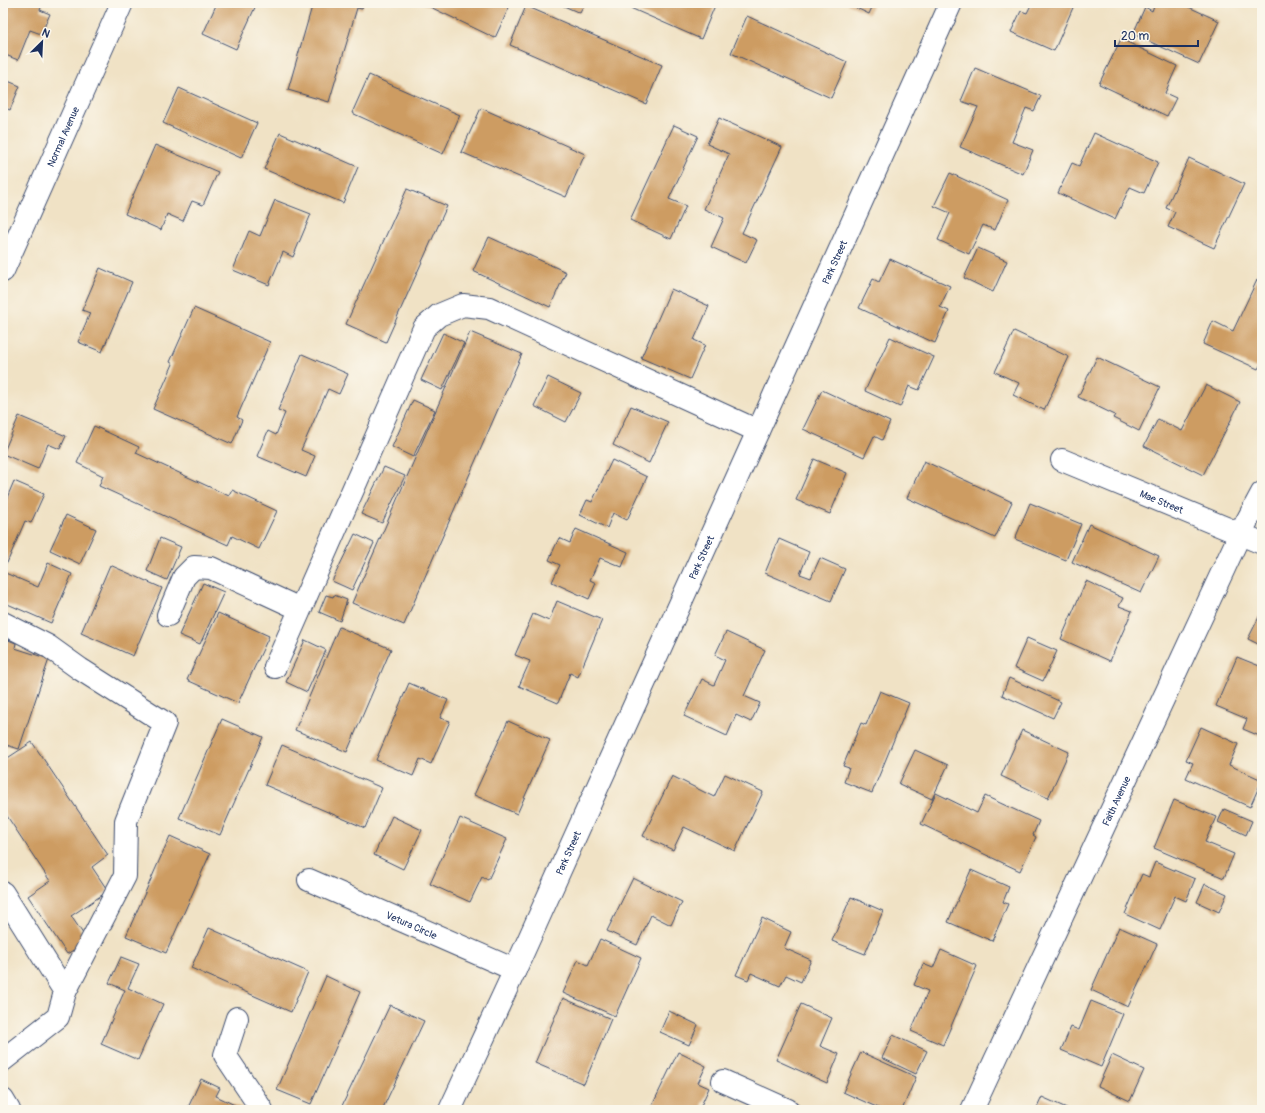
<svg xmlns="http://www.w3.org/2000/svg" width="1265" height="1113" font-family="Pangolin,sans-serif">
<rect width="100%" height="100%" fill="#fbf7ec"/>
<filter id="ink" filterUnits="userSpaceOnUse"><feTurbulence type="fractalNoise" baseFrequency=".025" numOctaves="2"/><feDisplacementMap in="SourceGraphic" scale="8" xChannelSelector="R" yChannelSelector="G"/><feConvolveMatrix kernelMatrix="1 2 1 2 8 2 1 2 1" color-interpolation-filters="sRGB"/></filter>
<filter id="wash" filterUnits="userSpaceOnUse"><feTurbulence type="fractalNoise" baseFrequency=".012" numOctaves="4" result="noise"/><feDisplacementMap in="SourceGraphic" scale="16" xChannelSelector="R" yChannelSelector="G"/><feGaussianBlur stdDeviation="0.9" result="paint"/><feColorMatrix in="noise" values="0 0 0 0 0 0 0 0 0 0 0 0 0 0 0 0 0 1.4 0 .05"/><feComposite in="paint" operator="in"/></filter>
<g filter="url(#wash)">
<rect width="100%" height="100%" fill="#f0e2c5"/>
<g id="blocks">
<g fill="#cd9c62">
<polygon points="3,3 43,3 40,10 50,14 41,34 30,30 18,60 3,54"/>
<polygon points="217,3 257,3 236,49 203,34"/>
<polygon points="313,3 364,3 362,9 357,8 329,102 288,90"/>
<polygon points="422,3 511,3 495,38"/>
<polygon points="557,3 585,3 580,13"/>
<polygon points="619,3 716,3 701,39"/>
<polygon points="846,3 874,3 869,14"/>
<polygon points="1032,3 1075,3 1054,51 1011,32 1021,11 1027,13"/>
<polygon points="1155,3 1180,3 1219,21 1199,64 1133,34 1145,7 1152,11"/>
<polygon points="526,6 662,65 646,104 510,45"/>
<polygon points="747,16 847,62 831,98 731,53"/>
<polygon points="1121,39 1177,66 1165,93 1176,98 1167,116 1099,84"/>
<polygon points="975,68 1041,96 1034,111 1026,108 1012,142 1033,150 1023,174 960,147 978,107 961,101"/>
<polygon points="369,75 460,115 443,154 352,113"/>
<polygon points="3,79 20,86 10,110 3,107"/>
<polygon points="179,88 257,123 241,158 163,123"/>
<polygon points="481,108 585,154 566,197 461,152"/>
<polygon points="719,118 782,147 742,233 757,240 746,263 711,247 724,218 704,209 729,154 707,144"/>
<polygon points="674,125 698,136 669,199 686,206 671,239 630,220"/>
<polygon points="280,133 358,167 343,203 264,169"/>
<polygon points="1094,133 1158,162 1144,193 1130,187 1115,219 1058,193 1072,163 1079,166"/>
<polygon points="155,145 218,172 203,205 192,201 183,221 167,214 161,230 125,214"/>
<polygon points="1189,158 1244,184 1214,248 1168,227 1175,212 1166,208"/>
<polygon points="950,173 1008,200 995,230 983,225 969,254 938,240 950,213 934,206"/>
<polygon points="407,189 447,206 386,342 346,324"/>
<polygon points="275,200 311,214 293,257 283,252 269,285 233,270 249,231 260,236"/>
<polygon points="489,237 566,272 550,307 473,271"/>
<polygon points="978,248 1007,261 993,292 964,278"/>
<polygon points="890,259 950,286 940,307 949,311 935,343 859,308 873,279 879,282"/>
<polygon points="100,268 132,282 102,352 78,342 90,313 82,310"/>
<polygon points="1257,280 1262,282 1262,362 1258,369 1203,344 1213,321 1233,331"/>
<polygon points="671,289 709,306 694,340 705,345 690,379 641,358"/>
<polygon points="194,308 270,342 237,417 242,420 232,444 153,409 173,364 170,362"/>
<polygon points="1014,331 1069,357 1044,410 1013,395 1019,383 995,372"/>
<polygon points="470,332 522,354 404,625 352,603"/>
<polygon points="443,333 464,343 442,390 421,380"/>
<polygon points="890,337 934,357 919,390 909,386 900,407 865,391"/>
<polygon points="302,354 348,374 339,394 328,389 301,450 315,456 306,477 257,456 268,431 276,435 285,413 278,410"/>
<polygon points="1097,357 1160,387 1139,431 1113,418 1115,415 1078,397"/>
<polygon points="548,377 581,393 566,422 534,406"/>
<polygon points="1206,385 1240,402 1203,475 1144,446 1158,419 1182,431"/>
<polygon points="822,390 890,422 882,440 874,436 864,457 803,429"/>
<polygon points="413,400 435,410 413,457 392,447"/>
<polygon points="631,406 668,422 649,463 613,445"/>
<polygon points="19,416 66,436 60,449 48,444 38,469 3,454"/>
<polygon points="94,426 139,447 136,453 229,496 232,490 277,511 259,549 232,536 228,545 99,486 103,476 77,463"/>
<polygon points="814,459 847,473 830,514 796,500"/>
<polygon points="612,460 647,477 627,520 613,513 607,528 580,515 587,500 592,502"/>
<polygon points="924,461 1012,502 995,538 907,498"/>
<polygon points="384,467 405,476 382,523 361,514"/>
<polygon points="14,481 44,494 31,523 25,521 7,563 3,561 3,499 6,500"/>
<polygon points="1030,503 1081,524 1066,560 1015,539"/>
<polygon points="66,515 96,529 80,564 50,550"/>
<polygon points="1089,524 1159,556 1141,593 1072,562"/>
<polygon points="576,529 628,552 622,567 600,558 590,580 596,583 589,599 552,582 560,565 549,560 559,538 570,543"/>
<polygon points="355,534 374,543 352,590 332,581"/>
<polygon points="160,538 181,547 167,580 147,571"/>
<polygon points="779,539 809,552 800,574 811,578 820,558 845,569 831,601 765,573"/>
<polygon points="48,563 72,574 51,623 3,602 3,572 38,587"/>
<polygon points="110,565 162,588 133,656 81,633"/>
<polygon points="1086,581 1123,598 1119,606 1132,611 1110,661 1061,639"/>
<polygon points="203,583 224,592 200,644 179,635"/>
<polygon points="326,595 333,597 334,595 347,600 340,621 319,612"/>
<polygon points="557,601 602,620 578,677 570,673 558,703 519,686 530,661 515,655 533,614 549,621"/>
<polygon points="1262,611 1262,646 1248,639"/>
<polygon points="218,613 269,636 238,703 187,680"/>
<polygon points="339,627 391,649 347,752 295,730"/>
<polygon points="726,632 765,650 744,696 760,703 751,722 736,715 727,736 684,716 702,679 714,685 725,660 715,655"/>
<polygon points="3,638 16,643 15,648 49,659 19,749 3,744"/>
<polygon points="1027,638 1057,651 1043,681 1014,668"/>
<polygon points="305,640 326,650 307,692 286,682"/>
<polygon points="1237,657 1262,667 1262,737 1243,729 1247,719 1216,706"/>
<polygon points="1009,678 1061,702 1053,718 1002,695"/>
<polygon points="409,683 448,700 440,718 450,721 431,764 420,759 413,776 376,760"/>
<polygon points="880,691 909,703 872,793 844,782 849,768 843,766 861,723 866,725"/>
<polygon points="222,719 263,737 220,835 179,818"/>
<polygon points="508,721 550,740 517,814 474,795"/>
<polygon points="1201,727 1238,744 1229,765 1262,780 1250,807 1186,778 1193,763 1186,760"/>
<polygon points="1022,730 1069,752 1048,798 1001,776"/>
<polygon points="32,742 108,855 92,867 108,891 71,916 88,941 67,954 28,896 50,881 3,810 3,761"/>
<polygon points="282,745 382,788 365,828 265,785"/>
<polygon points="915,750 948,765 932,799 899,784"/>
<polygon points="725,774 763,792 735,851 684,827 673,850 643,836 672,776 714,797"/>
<polygon points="936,793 977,813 985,796 1039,821 1033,835 1036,837 1020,871 921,824"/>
<polygon points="1174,800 1216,817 1205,842 1234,854 1224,878 1154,848"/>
<polygon points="1224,809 1252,821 1246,835 1218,822"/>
<polygon points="392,816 422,830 403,869 374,855"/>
<polygon points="460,818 507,839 488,880 482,877 470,902 430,884"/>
<polygon points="170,836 210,854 166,953 126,936"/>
<polygon points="1155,862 1195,879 1186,901 1175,896 1160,930 1125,914 1142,874 1149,877"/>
<polygon points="971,870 1009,887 1003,902 1008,904 992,941 948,922"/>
<polygon points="633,878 682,902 671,925 651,915 637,945 607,931"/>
<polygon points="1205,884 1227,894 1219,912 1197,902"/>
<polygon points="851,897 883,911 865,954 832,941"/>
<polygon points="762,918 791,932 784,948 811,960 801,982 786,975 780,986 751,973 748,980 736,975"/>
<polygon points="1119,927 1157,944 1128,1007 1091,990"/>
<polygon points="209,928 308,972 291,1012 191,968"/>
<polygon points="600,939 641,958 615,1016 563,993 578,960 588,965"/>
<polygon points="941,950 977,966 943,1045 911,1031 928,991 914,985 923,964 933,968"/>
<polygon points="121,957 139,964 128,988 163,1004 138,1060 101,1044 125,990 109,983"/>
<polygon points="326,976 360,992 311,1104 277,1090"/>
<polygon points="563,998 611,1019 584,1084 535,1063"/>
<polygon points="1091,1001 1123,1014 1101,1067 1061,1050 1071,1027 1079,1030"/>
<polygon points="801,1004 832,1018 820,1046 839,1054 827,1083 776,1060"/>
<polygon points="390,1005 424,1021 382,1110 340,1110"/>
<polygon points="669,1011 698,1025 689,1045 660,1032"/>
<polygon points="893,1035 927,1051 916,1074 882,1058"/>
<polygon points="678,1052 706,1066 698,1083 709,1088 699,1110 650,1110"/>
<polygon points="861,1052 916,1077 902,1110 883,1110 843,1092"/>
<polygon points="1112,1055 1144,1070 1130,1101 1098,1086"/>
<polygon points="201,1079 220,1088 216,1096 245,1110 187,1110"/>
<polygon points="1042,1097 1071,1110 1036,1110"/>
</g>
</g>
</g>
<g filter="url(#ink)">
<use href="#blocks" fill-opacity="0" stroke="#3b4a6d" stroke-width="1"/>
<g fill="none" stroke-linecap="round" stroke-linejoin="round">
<g stroke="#3b4a6d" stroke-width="24">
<g id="minor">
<path id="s1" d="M3 271 122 3"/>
<path id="s2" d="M1062 460 1262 543"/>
<polyline points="168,615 184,577 194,567 211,568 300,609"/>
<polyline points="3,623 48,646 80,669 165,723 126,821 125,876 65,992"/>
<polyline points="275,667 424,328 439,315 463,305 489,308 758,431"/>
<path id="s3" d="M309 880 515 970"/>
<polyline points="3,893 65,992 58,1017 3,1060"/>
<polyline points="237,1018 225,1055 262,1110"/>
<polyline points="723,1081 788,1110"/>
<path id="s4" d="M450 1110 515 970 951 3"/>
<path id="s5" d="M972 1110 1240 534 1262 493"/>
</g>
</g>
<g stroke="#3b4a6d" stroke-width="24">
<polyline id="major" points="3,1100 9,1110"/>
</g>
<use href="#minor" stroke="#fff" stroke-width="22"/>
<use href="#major" stroke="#fff" stroke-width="22"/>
</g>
</g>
<g text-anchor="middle" stroke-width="4" stroke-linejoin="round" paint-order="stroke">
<g font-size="10" fill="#1b2f5e" stroke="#fbf7ec">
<text dy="4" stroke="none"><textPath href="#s1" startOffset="147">Normal Avenue</textPath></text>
<text dy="4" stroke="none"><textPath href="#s4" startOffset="931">Park Street</textPath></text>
<text dy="4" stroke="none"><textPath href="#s2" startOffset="108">Mae Street</textPath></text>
<text dy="4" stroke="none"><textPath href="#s4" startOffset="607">Park Street</textPath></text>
<text dy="4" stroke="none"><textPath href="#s5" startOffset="341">Faith Avenue</textPath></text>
<text dy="4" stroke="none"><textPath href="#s4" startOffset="283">Park Street</textPath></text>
<text dy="4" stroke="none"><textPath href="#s3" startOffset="112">Vetura Circle</textPath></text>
</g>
</g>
<rect width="1265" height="1113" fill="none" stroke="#fbf7ec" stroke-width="16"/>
<g transform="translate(42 42) rotate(24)" stroke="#fbf7ec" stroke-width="3" paint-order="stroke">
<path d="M0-3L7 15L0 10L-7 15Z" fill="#1b2f5e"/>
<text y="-6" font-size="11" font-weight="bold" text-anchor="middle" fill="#1b2f5e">N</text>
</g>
<path d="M1115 40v6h83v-6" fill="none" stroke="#1b2f5e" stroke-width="2"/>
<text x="1121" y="40" font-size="12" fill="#1b2f5e" stroke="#fbf7ec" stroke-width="3" paint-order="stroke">20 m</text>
</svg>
